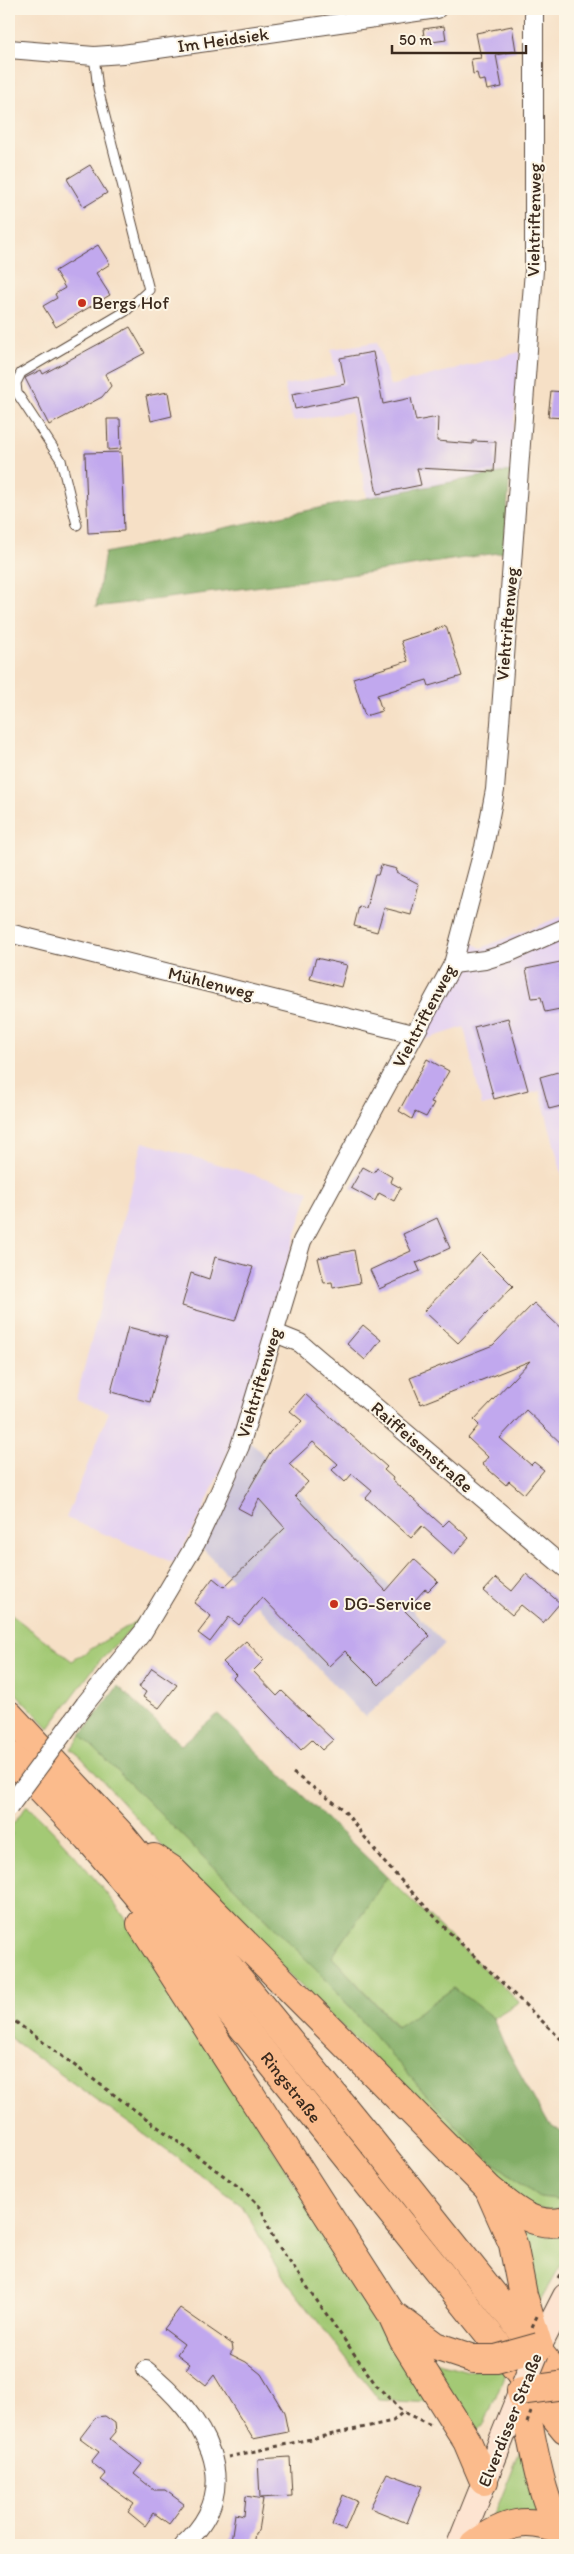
<svg xmlns="http://www.w3.org/2000/svg" width="574" height="2554" font-family="Itim,sans-serif">
<rect width="100%" height="100%" fill="#fcf5e5"/>
<filter id="ink" filterUnits="userSpaceOnUse"><feTurbulence type="fractalNoise" baseFrequency=".02" numOctaves="2"/><feDisplacementMap in="SourceGraphic" scale="10" xChannelSelector="R" yChannelSelector="G"/><feConvolveMatrix kernelMatrix="1 2 1 2 8 2 1 2 1" color-interpolation-filters="sRGB"/></filter>
<filter id="wash" filterUnits="userSpaceOnUse"><feTurbulence type="fractalNoise" baseFrequency=".0096" numOctaves="4" result="noise"/><feDisplacementMap in="SourceGraphic" scale="20" xChannelSelector="R" yChannelSelector="G"/><feGaussianBlur stdDeviation="1.12" result="paint"/><feColorMatrix in="noise" values="0 0 0 0 0 0 0 0 0 0 0 0 0 0 0 0 0 1.4 0 .05"/><feComposite in="paint" operator="in"/></filter>
<g filter="url(#wash)">
<rect width="100%" height="100%" fill="#f6e0c6"/>
<g fill="#e5d3f1">
<polygon points="378,342 390,386 520,352 510,471 367,498 351,412 293,421 284,385 336,375 331,349"/>
<polygon points="565,915 565,1186 540,1091 482,1106 464,1027 421,1041 468,940 481,948"/>
<polygon points="143,1142 309,1191 233,1441 199,1519 174,1563 66,1518 109,1412 76,1399"/>
</g>
<polygon fill="#c7c0d9" points="250,1441 445,1644 365,1717 200,1546"/>
<g fill="#a3c974" stroke="#6f7a49">
<polygon points="9,1613 72,1661 144,1616 97,1664 49,1728 9,1686"/>
<polygon points="81,1735 321,1974 428,2097 489,2159 540,2197 565,2200 565,2206 552,2211 526,2207 195,1882 80,1756 71,1749"/>
<path d="M27 1806C70 1845 106 1892 141 1939L433 2403 379 2400 283 2277 241 2204 9 2037V1838L12 1834 9 1829Z"/>
<polygon points="387,1877 519,2002 493,2018 454,1988 398,2027 332,1957"/>
<polygon points="520,2228 548,2236 565,2237 565,2258 538,2305"/>
<polygon points="431,2361 468,2371 508,2367 483,2427 474,2432"/>
<polygon points="525,2438 544,2514 492,2521"/>
</g>
<g fill="#82ad66" stroke="#5e6c42">
<polygon points="510,471 504,552 365,573 96,607 105,553 367,498"/>
<polygon points="118,1686 181,1745 218,1714 387,1877 332,1957 397,2027 454,1988 493,2018 504,2044 546,2121 565,2135 565,2200 540,2197 489,2159 428,2097 321,1974 81,1735"/>
</g>
<g id="blocks">
<g fill="#c1a8ee">
<polygon points="444,26 446,40 425,43 423,29"/>
<polygon points="512,26 516,51 496,55 502,87 487,90 485,80 479,81 477,73 473,74 471,59 481,58 476,33"/>
<polygon points="90,165 107,193 84,207 67,179"/>
<polygon points="98,245 110,264 96,273 110,295 56,327 43,306 57,298 55,294 65,288 55,271"/>
<polygon points="130,327 145,353 105,374 111,386 102,397 49,425 25,378 41,370 43,374"/>
<polygon points="373,352 383,404 411,398 416,421 438,417 437,441 473,444 473,441 496,442 494,472 417,468 421,485 377,494 358,397 295,409 292,394 345,384 340,358"/>
<polygon points="551,391 565,392 565,418 548,417"/>
<polygon points="168,392 172,416 151,421 146,396"/>
<polygon points="107,419 120,419 121,449 108,450"/>
<polygon points="121,452 124,531 88,533 85,453"/>
<polygon points="446,626 462,676 429,686 427,680 377,695 382,711 365,716 353,678 408,661 401,641"/>
<polygon points="381,865 397,869 396,872 419,884 411,915 384,908 377,932 354,926 359,906 366,908 375,875 378,875"/>
<polygon points="316,958 347,965 341,987 310,979"/>
<polygon points="565,961 565,1008 545,1012 541,997 532,998 526,969"/>
<polygon points="508,1018 528,1090 494,1099 474,1027"/>
<polygon points="427,1059 449,1071 431,1102 434,1103 426,1117 415,1112 412,1119 399,1111"/>
<polygon points="565,1070 565,1105 549,1109 540,1077"/>
<polygon points="363,1167 374,1173 377,1168 392,1177 390,1182 401,1188 394,1201 379,1193 375,1201 351,1188"/>
<polygon points="437,1218 450,1248 417,1263 416,1262 420,1271 379,1289 370,1270 411,1251 403,1234"/>
<polygon points="354,1250 360,1283 333,1288 332,1282 324,1283 318,1258"/>
<polygon points="480,1253 513,1286 458,1343 424,1311"/>
<polygon points="215,1257 253,1267 235,1321 182,1306 191,1273 209,1279"/>
<polygon points="534,1303 565,1332 565,1447 526,1410 500,1438 531,1465 534,1462 544,1470 524,1494 509,1481 506,1485 482,1464 488,1457 468,1438 479,1425 474,1420 530,1361 421,1404 410,1378 493,1345"/>
<polygon points="363,1325 381,1340 365,1360 347,1344"/>
<polygon points="128,1327 167,1337 150,1402 111,1392"/>
<polygon points="305,1394 387,1467 384,1470 393,1478 392,1480 443,1526 449,1520 469,1538 454,1555 422,1526 411,1538 366,1498 372,1491 352,1474 345,1482 332,1470 338,1464 313,1442 289,1464 308,1482 295,1496 386,1591 414,1559 438,1581 428,1591 425,1589 405,1611 430,1636 379,1685 345,1651 329,1666 262,1597 239,1625 229,1617 210,1642 198,1633 211,1616 194,1603 213,1578 224,1587 285,1528 259,1499 251,1515 238,1508 271,1451 302,1421 290,1411"/>
<polygon points="526,1574 560,1603 543,1623 521,1605 512,1615 484,1591 496,1578 512,1591"/>
<polygon points="246,1641 264,1660 253,1671 277,1696 282,1691 333,1740 322,1750 312,1740 301,1750 233,1678 236,1675 223,1662"/>
<polygon points="152,1668 177,1685 159,1708 143,1697 146,1692 139,1687"/>
<polygon points="180,2308 232,2344 233,2350 230,2354 246,2362 261,2374 284,2412 288,2432 253,2439 214,2375 206,2385 186,2369 190,2364 177,2354 184,2344 164,2329"/>
<polygon points="105,2416 115,2423 116,2432 110,2439 142,2464 134,2474 154,2490 165,2490 184,2504 169,2524 154,2513 145,2526 128,2512 134,2504 101,2480 106,2474 91,2462 99,2452 80,2438 96,2417"/>
<polygon points="290,2457 292,2496 260,2498 258,2459"/>
<polygon points="387,2473 422,2486 407,2523 370,2508"/>
<polygon points="343,2495 357,2501 345,2530 332,2525"/>
<polygon points="246,2496 263,2499 258,2531 255,2533 253,2545 231,2541 235,2514 244,2516"/>
</g>
</g>
</g>
<g filter="url(#ink)">
<use href="#blocks" fill-opacity="0" stroke="#574537" stroke-width="1"/>
<g fill="none" stroke-linecap="round" stroke-linejoin="round">
<g stroke="#574537" stroke-width="11">
<polyline id="service" points="77,525 61,460 17,393 16,383 21,373 126,311 149,290 98,89 94,56"/>
</g>
<g stroke="#574537" stroke-width="20">
<g id="minor">
<polyline points="9,49 94,56 123,54 437,9"/>
<polyline points="9,933 413,1034"/>
<polyline points="453,964 485,960 508,953 565,928"/>
<polyline points="275,1333 300,1343 565,1568"/>
<polyline points="85,1704 143,1632 196,1543 211,1511 240,1446 302,1241 453,964 484,847 495,790 534,270 534,9"/>
<path d="M146 2370C202 2414 250 2486 183 2545"/>
</g>
</g>
<g stroke="#574537" stroke-width="26">
<g id="secondary">
<polyline points="539,2347 565,2296"/>
<polyline points="459,2545 521,2391"/>
</g>
</g>
<g stroke="#574537" stroke-width="30">
<g id="trunk">
<polyline points="9,1715 122,1836 367,2136 565,2385"/>
<path id="s1" d="M9 1755 88 1838 136 1894 565 2429"/>
<path d="M154 1858 172 1870 489 2189C512 2208 533 2229 565 2221"/>
<polyline points="141,1924 391,2313 403,2339 467,2441 484,2481"/>
<polyline points="490,2192 513,2244 523,2295 537,2341"/>
<polyline points="396,2317 435,2346 474,2359"/>
<path d="M521 2391C532 2430 539 2506 565 2535"/>
<path d="M474 2545C504 2523 526 2516 562 2531"/>
</g>
</g>
<g stroke="#574537" stroke-width="3" stroke-dasharray="4 4" stroke-linecap="butt">
<polyline points="293,1773 343,1809 384,1862 449,1932 565,2043"/>
<polyline points="9,2017 243,2190 261,2208 273,2238 376,2385 403,2412 431,2425"/>
<polyline points="558,2278 565,2265"/>
<polyline points="228,2457 393,2421 403,2412"/>
</g>
<use href="#service" stroke="#fff" stroke-width="9"/>
<use href="#minor" stroke="#fff" stroke-width="18"/>
<use href="#secondary" stroke="#fde4d1" stroke-width="24"/>
<use href="#trunk" stroke="#fbbb8c" stroke-width="28"/>
<g stroke="#574537" stroke-width="20" stroke-linecap="butt">
<polyline id="minor-bridge" points="9,1807 85,1704"/>
</g>
<g stroke="#574537" stroke-width="26" stroke-linecap="butt">
<polyline id="secondary-bridge" points="521,2391 539,2347"/>
</g>
<g stroke="#574537" stroke-width="30" stroke-linecap="butt">
<g id="trunk-bridge">
<polyline points="474,2359 496,2359 539,2347"/>
<polyline points="521,2391 565,2385"/>
</g>
</g>
<g stroke="#574537" stroke-width="3" stroke-dasharray="4 4" stroke-linecap="butt">
<polyline points="532,2327 538,2314"/>
<polyline points="527,2423 531,2412"/>
</g>
<use href="#minor-bridge" stroke="#fff" stroke-width="18"/>
<use href="#secondary-bridge" stroke="#fde4d1" stroke-width="24"/>
<use href="#trunk-bridge" stroke="#fbbb8c" stroke-width="28"/>
</g>
</g>
<g fill="#c8321e" stroke="#fcf5e5" stroke-width="2">
<circle cx="82" cy="303" r="5"/>
<circle cx="334" cy="1604" r="5"/>
</g>
<g text-anchor="middle" stroke-width="4" stroke-linejoin="round" paint-order="stroke">
<g font-size="18" fill="#3b2a1e" stroke="#fcf5e5">
<text transform="translate(223 40) rotate(-8)" y="6">Im Heidsiek</text>
<text transform="translate(534 220) rotate(-89)" y="6">Viehtriftenweg</text>
<text transform="translate(507 624) rotate(-85)" y="6">Viehtriftenweg</text>
<text transform="translate(211 983) rotate(14)" y="6">Mühlenweg</text>
<text transform="translate(424 1016) rotate(-62)" y="6">Viehtriftenweg</text>
<text transform="translate(259 1383) rotate(-73)" y="6">Viehtriftenweg</text>
<text transform="translate(422 1447) rotate(41)" y="6">Raiffeisenstraße</text>
<text dy="6" stroke="none"><textPath href="#s1" startOffset="436">Ringstraße</textPath></text>
<text transform="translate(510 2420) rotate(-68)" y="6">Elverdisser Straße</text>
</g>
<g font-size="18" fill="#3b2a1e" stroke="#fcf5e5" text-anchor="start">
<text x="92" y="309">Bergs Hof</text>
<text x="344" y="1610">DG-Service</text>
</g>
</g>
<rect width="574" height="2554" fill="none" stroke="#fcf5e5" stroke-width="30"/>
<path d="M392 45v8h134v-8" fill="none" stroke="#3b2a1e" stroke-width="2.5"/>
<text x="399" y="45" font-size="15" fill="#3b2a1e" stroke="#fcf5e5" stroke-width="4" paint-order="stroke">50 m</text>
</svg>
